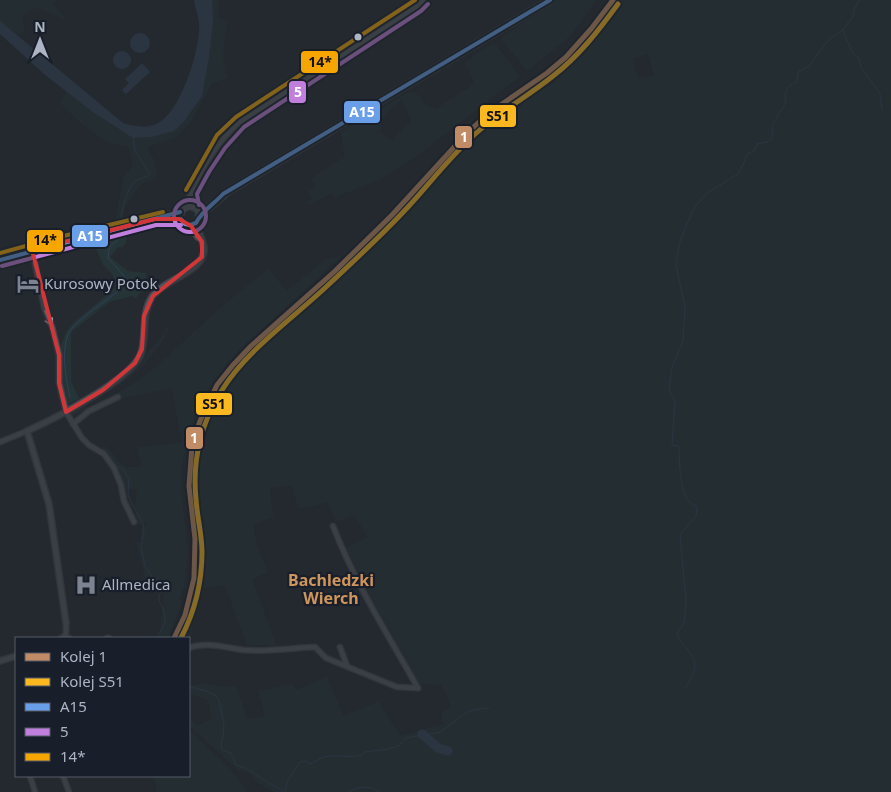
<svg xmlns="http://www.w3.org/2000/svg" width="891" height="792" font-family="'Noto Sans',sans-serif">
<rect width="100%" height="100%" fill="#252930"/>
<g fill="#253437" fill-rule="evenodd">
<polygon points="0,0 56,0 53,4 66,20 37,7 22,16 25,30 17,34 0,21"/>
<path d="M212 0H220L218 3 219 19 228 20C224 40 220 58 227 78L212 83 190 123 175 138 147 147 155 162 157 176 151 181 142 183C134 193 122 206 123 220L116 222V216L124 177 133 166 129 147 107 142 81 123 59 102 67 92 118 129 151 137 202 96C208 64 213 33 212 0Z"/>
<polygon points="557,0 596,0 571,35 527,71 501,38"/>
<path d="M618 0H891V792H274L259 783 248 772 238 770 192 728 189 723V716L197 726 212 719 208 700 191 694 192 692 189 690V683L191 686 203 683 225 687 236 685 247 719 265 716 258 691 293 684 296 690 327 677 343 716 378 702 400 736 443 724 441 713 451 708 447 695 441 685 420 684 373 601 346 548 368 537 354 515 336 521 328 502 298 509 292 485 270 488 273 517 253 524 257 547 268 572 252 579 276 645H247L225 585 199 588 193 623 189 640V638H183L193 610 199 565 198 542 192 493 193 456 203 421 219 388 242 359 354 258 385 227 474 131 499 110 539 83 550 86 560 77 566 65 603 22ZM648 54 654 75 638 79 633 58Z"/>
<path d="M494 43 520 76 414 158 379 180 335 197 332 193 309 205 307 202 312 198 308 192 316 187 311 179 345 157 341 132 409 92H415L422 100 424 105 436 109 470 87 474 81 465 62ZM402 99 411 121 392 141 380 133 381 119Z"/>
<path d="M126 232V243L122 248 118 247 110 257 128 271 147 273C145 284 144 291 135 299L132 296 109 302 71 332V381L79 399 68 404 64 400 59 351 66 332 74 322 115 288 113 275 103 265 92 240Z"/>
<path d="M342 255 236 353 211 383 197 408 188 435 181 470V493L188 551 185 584 180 597V601L182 602 168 638H159L164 598 162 585 146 582 137 543 141 542V529L147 525V522L138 524 135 516 137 489H125L116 467 103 450V445C120 456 115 472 142 466L137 447 182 443 172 388 119 399 116 394C150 376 175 349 203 324 224 304 246 287 268 269L287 291 325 260Z"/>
<path d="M170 326C155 362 120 386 86 405L88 408 72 416 73 413 106 391 134 370 144 356 163 336 167 327Z"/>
<polygon points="189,730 231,770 247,792 156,792 157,788 153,776 189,776"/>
</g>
<g fill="#334058">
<path d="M194 0H212L213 22 209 57 202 96 184 121 174 131 151 137 133 138 93 112 44 74 0 34V21L123 123C135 127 149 129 160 122 182 108 201 47 199 23 198 15 195 7 194 0Z"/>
<circle cx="140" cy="43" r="10"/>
<circle cx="122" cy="60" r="9"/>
<polygon points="142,63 150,72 126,94 122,90 129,83 125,79"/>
</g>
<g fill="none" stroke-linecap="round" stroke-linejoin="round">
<g stroke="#334058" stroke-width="1">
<polyline points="843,30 852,52 859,58 861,67 880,94 882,110"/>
<path d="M121 220C120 214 128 188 133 183 137 178 145 179 150 174L135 151 133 137"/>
<path d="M70 397C66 380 60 347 70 331 76 321 107 300 118 291L123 284 125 277 108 258C109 239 116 246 122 234"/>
<polyline points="103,449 107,452"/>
<path d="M108 454 115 465 124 470 129 479 128 496 143 524 144 531 141 547 145 566 153 578 165 584C164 589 158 593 159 598 159 603 162 606 163 609 167 619 164 628 158 635L159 638"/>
<polyline points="189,686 206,691 215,695 219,700 224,725 223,736 221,743 222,750 231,753 236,765 245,768 284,792"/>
<path d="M685 689C693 674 701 665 688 650 683 644 679 641 677 633L684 623 686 602 680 535 696 516 697 507C694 505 689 502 687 499 680 487 679 460 679 446L672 445 675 402 669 389 672 367 683 341 685 307 676 265 679 244 692 212 698 203 707 193 738 174 743 165 747 154 755 150 757 144 768 142 772 138 773 124 786 102C783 93 787 85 797 82L798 72 809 66 825 44 831 38 843 30 853 16 854 10 859 0"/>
<path d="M285 792 288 780 300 762 306 761 310 764C315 762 320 758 325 757 337 753 358 761 365 752L389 749 400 745 406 738 441 732 464 714 473 710 489 708"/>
<path d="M348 792C359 787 368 784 379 792"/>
</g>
<polyline stroke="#334058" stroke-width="9" points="422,734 438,748 448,751"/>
<g stroke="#42454b" stroke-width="7">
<g id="minor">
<polyline points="191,193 193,206"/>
<path d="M185 207C197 177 215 143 240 122L418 6 423 0"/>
<polyline points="32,250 44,307 52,327 59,355 59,383 66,412 82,438 89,445 104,454 114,468 121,485 124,501 134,522"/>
<polyline points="73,424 89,411 118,397"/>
<polyline points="0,442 27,431"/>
<path d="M333 526C355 583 388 635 418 688"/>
<polyline points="66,623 66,633 64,637 69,638"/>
<polyline points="107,638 109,638"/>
<polyline points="340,647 347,666"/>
<path d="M189 648C207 641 226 648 244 650 268 652 291 648 315 647L326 658 397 687 418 688"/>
<polyline points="30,776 35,792"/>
<polyline points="63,776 69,792"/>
</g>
</g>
<g stroke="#42454b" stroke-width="8">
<g id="tertiary">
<polyline points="190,225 198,237 200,238"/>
<path d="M66 623 49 504 27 431C54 419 127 382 140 356 148 338 140 316 152 297 163 280 202 273 204 251 205 241 197 232 197 222"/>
<polyline points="62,638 64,637"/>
<polyline points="0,661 16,656"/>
</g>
</g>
<g stroke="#42464d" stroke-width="9">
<g id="primary">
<circle cx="190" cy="216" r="10"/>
<polyline points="199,216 227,192 550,0"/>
<polyline points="0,260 52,245 180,212"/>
</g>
</g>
<use href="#minor" stroke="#54585f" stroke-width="4.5"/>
<use href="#tertiary" stroke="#54585f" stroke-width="5"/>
<use href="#primary" stroke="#575a61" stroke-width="7"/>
<g stroke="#191f2a" stroke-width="8">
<g id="bus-1">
<path d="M181 219 185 224 190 225 196 223C202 211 214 204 223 194L550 0"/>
<polyline points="0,260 180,212"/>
</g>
</g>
<g stroke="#191f2a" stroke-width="8">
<g id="bus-2">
<circle cx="190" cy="216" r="16"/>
<polyline points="199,205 197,194 209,172 225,148 244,127 421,11 428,4"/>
<polyline points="2,266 156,225 181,225"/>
</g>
</g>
<g stroke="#191f2a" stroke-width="8">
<g id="bus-3">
<polyline points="186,190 217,135 236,117 415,0"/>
<polyline points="0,253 51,239 163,212"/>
</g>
</g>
<use href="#bus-1" stroke="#699ee8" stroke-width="4"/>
<use href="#bus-2" stroke="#c07fdc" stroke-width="4"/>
<use href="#bus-3" stroke="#f7a600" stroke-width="4"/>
<g stroke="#191f2a" stroke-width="9">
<polyline id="rail-1" points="174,638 185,615 194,578 195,539 189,486 192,446 200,421 217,385 233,365 251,346 335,271 392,215 467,133 489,113 547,73 566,57 591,29 613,0"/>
</g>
<g stroke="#191f2a" stroke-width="9">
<path id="rail-2" d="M181 638C195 611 202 582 202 552 202 534 197 517 196 499 192 461 201 422 222 390 246 351 293 318 326 287 354 261 382 235 408 207 430 183 450 157 474 135 499 112 527 97 553 76 579 56 599 30 618 4"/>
</g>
<use href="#rail-1" stroke="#c18c65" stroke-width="5"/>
<use href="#rail-2" stroke="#fbb81f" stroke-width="5"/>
</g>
<defs><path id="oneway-shaft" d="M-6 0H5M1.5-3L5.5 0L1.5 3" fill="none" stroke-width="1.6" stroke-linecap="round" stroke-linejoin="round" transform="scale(1.25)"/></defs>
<use stroke="#979daa" href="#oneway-shaft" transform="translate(48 318) rotate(66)"/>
<path d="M0 0H891V792H0ZM155 219H179L191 226 202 242V257L153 296 144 316 142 349 135 363 103 390 66 412 59 383V355L32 250Z" fill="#252930" fill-opacity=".55" fill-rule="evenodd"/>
<path fill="none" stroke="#d23638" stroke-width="4" stroke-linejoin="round" d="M155 219H179L191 226 202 242V257L153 296 144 316 142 349 135 363 103 390 66 412 59 383V355L32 250Z"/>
<defs>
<g id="hotel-bare" transform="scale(1.725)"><path d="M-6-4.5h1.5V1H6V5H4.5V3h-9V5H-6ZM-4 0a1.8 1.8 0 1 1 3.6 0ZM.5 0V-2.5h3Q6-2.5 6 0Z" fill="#7d8390" stroke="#191f2a" stroke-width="2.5" paint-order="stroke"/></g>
<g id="hospital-bare" transform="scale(1.725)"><path d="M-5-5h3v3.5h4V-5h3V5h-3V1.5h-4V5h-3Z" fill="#7d8390" stroke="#191f2a" stroke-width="2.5" paint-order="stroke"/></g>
</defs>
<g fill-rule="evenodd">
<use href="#hotel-bare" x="28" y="284"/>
<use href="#hospital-bare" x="86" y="585"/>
</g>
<g fill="#adb4c3" stroke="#191f2a" stroke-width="2">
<circle cx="358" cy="37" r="4.5"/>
<circle cx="134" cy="219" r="4.5"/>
</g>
<g text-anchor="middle" stroke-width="4.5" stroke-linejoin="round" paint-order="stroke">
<g font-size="15" fill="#adb4c3" stroke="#191f2a" text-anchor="start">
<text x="44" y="289">Kurosowy Potok</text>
<text x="102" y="590">Allmedica</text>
</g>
<g font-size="16" font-weight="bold" fill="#ce955c" stroke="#191f2a">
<text x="331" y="586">Bachledzki<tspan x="331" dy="18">Wierch</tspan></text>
</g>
</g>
<g stroke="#191f2a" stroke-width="2">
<rect x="300" y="50" width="39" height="24" rx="5" fill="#f7a600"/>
<rect x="288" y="80" width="19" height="24" rx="5" fill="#c07fdc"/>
<rect x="343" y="100" width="38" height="24" rx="5" fill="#699ee8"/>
<rect x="479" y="104" width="38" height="24" rx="5" fill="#fbb81f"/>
<rect x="454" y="125" width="19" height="24" rx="5" fill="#c18c65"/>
<rect x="71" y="224" width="38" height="24" rx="5" fill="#699ee8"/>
<rect x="26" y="229" width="38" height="24" rx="5" fill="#f7a600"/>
<rect x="195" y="392" width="38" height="24" rx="5" fill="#fbb81f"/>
<rect x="185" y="426" width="19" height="24" rx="5" fill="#c18c65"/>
</g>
<g font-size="14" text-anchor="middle" font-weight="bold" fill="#fff">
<text x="298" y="97">5</text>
<text x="362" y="117">A15</text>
<text x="464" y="142">1</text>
<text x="90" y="241">A15</text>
<text x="194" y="443">1</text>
</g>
<g font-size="14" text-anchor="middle" font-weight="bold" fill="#111">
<text x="320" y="67">14*</text>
<text x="498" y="121">S51</text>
<text x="45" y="245">14*</text>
<text x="214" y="409">S51</text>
</g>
<rect x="15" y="637" width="175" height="140" fill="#191f2a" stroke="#545b67"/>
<rect x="25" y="653" width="25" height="8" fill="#c18c65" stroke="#545b67"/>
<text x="60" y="662" font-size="15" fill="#adb4c3">Kolej 1</text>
<rect x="25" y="678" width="25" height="8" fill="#fbb81f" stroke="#545b67"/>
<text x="60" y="687" font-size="15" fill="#adb4c3">Kolej S51</text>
<rect x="25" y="703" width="25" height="8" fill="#699ee8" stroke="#545b67"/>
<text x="60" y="712" font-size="15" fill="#adb4c3">A15</text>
<rect x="25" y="728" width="25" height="8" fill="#c07fdc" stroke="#545b67"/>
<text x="60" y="737" font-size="15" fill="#adb4c3">5</text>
<rect x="25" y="753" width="25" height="8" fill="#f7a600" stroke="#545b67"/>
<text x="60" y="762" font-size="15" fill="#adb4c3">14*</text>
<g transform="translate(40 40)" stroke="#191f2a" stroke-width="4" paint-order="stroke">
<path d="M0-4L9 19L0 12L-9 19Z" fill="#adb4c3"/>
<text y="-8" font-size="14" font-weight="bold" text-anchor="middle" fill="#adb4c3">N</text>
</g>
</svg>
